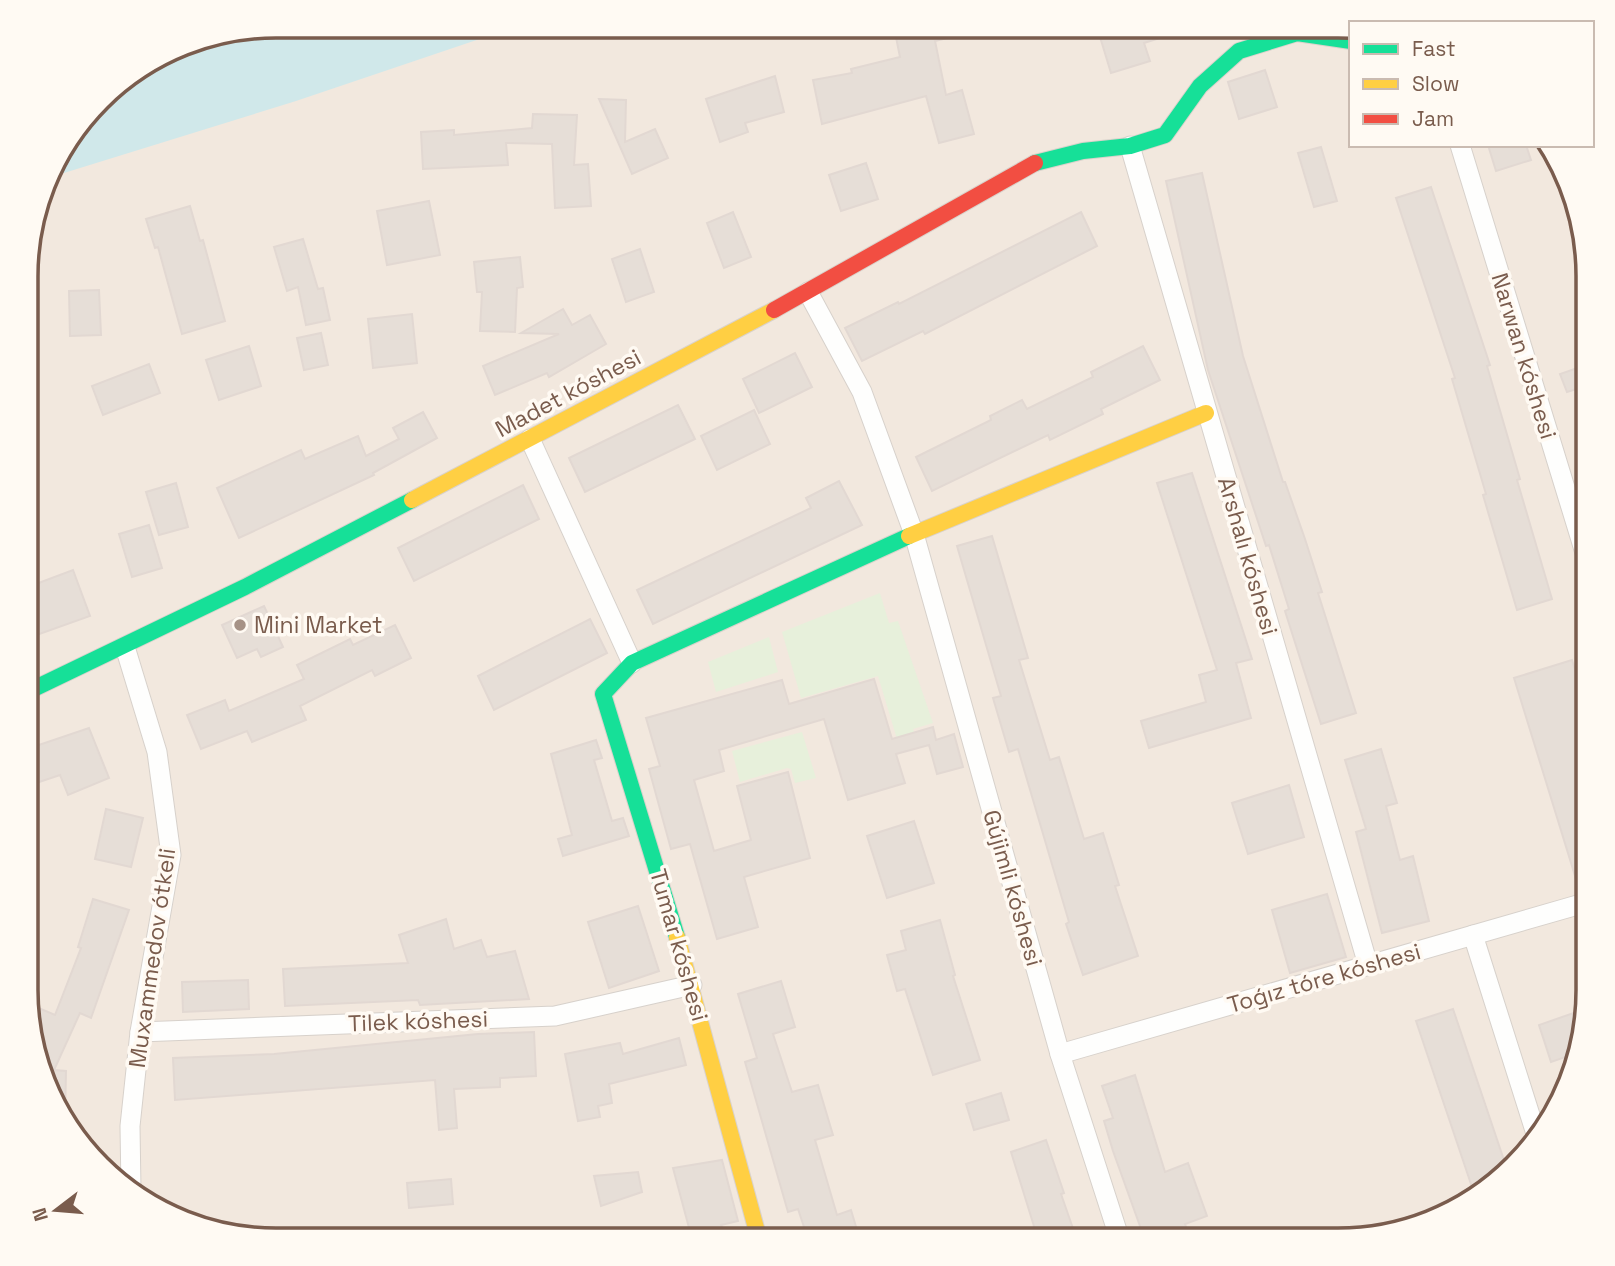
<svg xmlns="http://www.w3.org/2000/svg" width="1615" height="1266" font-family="'Space Grotesk',sans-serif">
<rect width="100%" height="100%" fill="#f9f5f0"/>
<polygon fill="#f2e8de" points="276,26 1351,27 1351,145 1547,145 1563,166 1589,276 1588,1006 1570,1086 1526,1155 1435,1221 1339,1240 260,1239 181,1221 111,1177 52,1100 27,1006 28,243 60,152 112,88 196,40"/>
<g fill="#e7f0db">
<polygon points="880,593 889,623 898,621 933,723 913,729 917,743 900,749 878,676 801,698 782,632"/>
<polygon points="769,637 778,672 716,692 708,662"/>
<polygon points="802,732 816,778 795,783 791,769 787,768 740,782 732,751"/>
</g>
<polygon fill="#d0e8ea" points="276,26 518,26 296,101 51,177 60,152 112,88 196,40"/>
<g fill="#e6ded7" stroke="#e2d8d2" stroke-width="2">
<polygon points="894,27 967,27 968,33 935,41 946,95 962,90 974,134 939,143 926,96 822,124 813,80 852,73 851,69 900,57"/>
<polygon points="1097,27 1185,27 1185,30 1144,43 1150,61 1111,73"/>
<polygon points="1265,70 1277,107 1239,119 1228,82"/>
<polygon points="775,76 784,112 745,123 748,132 720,142 706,99"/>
<polygon points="599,99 626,100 625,142 655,129 668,158 632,174"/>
<polygon points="533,114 577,115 574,165 588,164 591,206 555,208 552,144 506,143 508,165 423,169 421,132 454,130 454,135 532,128"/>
<polygon points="1488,145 1526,145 1531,160 1496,171"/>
<polygon points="1321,147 1337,201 1314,207 1298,153"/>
<polygon points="866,163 878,199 841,211 829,175"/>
<polygon points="1202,173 1243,356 1283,482 1285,482 1305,539 1322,592 1318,593 1356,713 1321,724 1285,611 1289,609 1269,545 1266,546 1208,370 1166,181"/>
<polygon points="1431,187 1490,365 1487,366 1520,479 1517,480 1552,599 1517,610 1483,495 1486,494 1452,379 1455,378 1396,198"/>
<polygon points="429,201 440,255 387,265 377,211"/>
<polygon points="190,206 200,241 203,240 225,321 182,334 158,247 155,248 146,219"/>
<polygon points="733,212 751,257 724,268 707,223"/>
<polygon points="1081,212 1097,246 925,334 923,331 862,361 845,328 898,302 899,304"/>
<polygon points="303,239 318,289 323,288 330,320 306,325 298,287 287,291 274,247"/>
<polygon points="640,249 654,292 626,302 612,259"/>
<polygon points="520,257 523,287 517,288 515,332 480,331 482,292 477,292 474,262"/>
<polygon points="99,290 101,335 70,336 69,291"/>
<polygon points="563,309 572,325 590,315 606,344 549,377 547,373 495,395 483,366 559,334 521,333"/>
<polygon points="412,314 417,363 373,368 368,319"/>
<polygon points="321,333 328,365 304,370 297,338"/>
<polygon points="249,346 261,386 219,400 206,360"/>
<polygon points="1143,346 1160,380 1101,409 1103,414 1050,440 1048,435 932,491 916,457 991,420 990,416 1022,400 1027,409 1093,377 1091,372"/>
<polygon points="795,353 812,387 759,413 743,379"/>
<polygon points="149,364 160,393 103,415 92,386"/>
<polygon points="1589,364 1589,385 1567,392 1560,374"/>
<polygon points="678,405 695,439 585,492 569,458"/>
<polygon points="754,410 770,444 717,470 701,436"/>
<polygon points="423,412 437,438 373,473 374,475 239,538 217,488 301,450 305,459 358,436 366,456 399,439 393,428"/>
<polygon points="1192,473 1252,659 1236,663 1251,718 1149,748 1141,721 1206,702 1199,675 1217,670 1157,483"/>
<polygon points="839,481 862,525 653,624 637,590 811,508 806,498"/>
<polygon points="176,483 188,527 159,535 146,492"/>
<polygon points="523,485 539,519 414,581 398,548"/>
<polygon points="149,525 162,568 132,577 119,534"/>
<polygon points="992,536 1028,658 1019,660 1050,760 1059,757 1084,839 1103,833 1119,885 1115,886 1138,956 1083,975 1066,924 1069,922 1018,749 1009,752 993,698 1001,696 957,546"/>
<polygon points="73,570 90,616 28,638 28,587"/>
<polygon points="264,606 283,647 261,657 257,649 237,658 222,625"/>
<polygon points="590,619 607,653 494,710 478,676"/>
<polygon points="395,625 411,658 375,676 372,670 300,706 306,720 252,742 247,731 201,749 187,715 225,700 229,711 304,679 297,665 350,639 353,645"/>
<polygon points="1572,660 1588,712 1588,890 1580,892 1514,678"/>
<polygon points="874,679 892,739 933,727 936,740 954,734 963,767 937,774 929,745 896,754 905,783 848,800 824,719 719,750 724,771 694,780 714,851 751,840 737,786 788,772 810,858 744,877 758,927 717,939 690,844 671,849 649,769 660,766 646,718 782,680 789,704"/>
<polygon points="89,728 109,778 68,795 60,775 27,786 27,749"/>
<polygon points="596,740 602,758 594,760 612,821 623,818 629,836 563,856 558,839 572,835 551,754"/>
<polygon points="1381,749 1397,803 1386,806 1400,860 1413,856 1429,921 1382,933 1356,832 1366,829 1345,760"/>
<polygon points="1289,785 1304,837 1248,854 1232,803"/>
<polygon points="106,809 143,818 131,867 95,859"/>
<polygon points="914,821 934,883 887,898 867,836"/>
<polygon points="1327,894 1346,957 1290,973 1272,910"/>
<polygon points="93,899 129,910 91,1018 80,1013 54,1070 66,1071 65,1117 52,1100 29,1016 34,1006 55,1015 81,948 78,947"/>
<polygon points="638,906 659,971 609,988 588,922"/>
<polygon points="446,919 454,949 481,940 487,957 515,951 529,999 420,1005 418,1000 285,1006 283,969 408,963 399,935"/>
<polygon points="940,920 955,975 953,976 980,1060 933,1075 905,989 897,991 887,955 906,950 901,931"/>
<polygon points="248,980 249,1009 183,1012 182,982"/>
<polygon points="781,981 795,1027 773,1034 792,1092 818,1085 833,1135 815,1140 837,1215 851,1210 860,1240 808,1239 798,1209 788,1212 745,1062 757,1058 738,994"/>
<polygon points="1588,1008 1577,1053 1551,1062 1539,1025"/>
<polygon points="1453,1009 1507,1169 1474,1193 1416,1021"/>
<polygon points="534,1032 536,1076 500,1078 500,1087 454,1089 457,1128 439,1130 435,1080 175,1100 173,1058 274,1054 478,1034"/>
<polygon points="679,1038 686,1065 609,1084 612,1103 598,1106 600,1117 578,1121 565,1054 620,1043 623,1054"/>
<polygon points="1135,1075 1165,1172 1188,1163 1207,1216 1185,1224 1191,1240 1145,1240 1113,1151 1104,1121 1113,1118 1102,1086"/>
<polygon points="1001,1093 1009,1120 974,1130 966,1104"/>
<polygon points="1046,1140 1064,1193 1061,1194 1077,1240 1038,1240 1033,1223 1011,1152"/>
<polygon points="722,1160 738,1221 721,1225 726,1239 692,1239 673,1168"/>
<polygon points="638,1172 642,1192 601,1206 594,1176"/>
<polygon points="451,1179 453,1204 409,1208 407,1183"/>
</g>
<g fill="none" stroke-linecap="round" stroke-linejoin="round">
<g stroke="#d7d1cb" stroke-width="21">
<g id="street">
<polyline points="1460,145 1589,566"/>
<polyline points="1130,146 1368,965"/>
<polyline points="808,292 862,392 914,534 1060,1054 1120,1240"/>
<polyline points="530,439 632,663"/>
<polyline points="125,647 157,752 171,855 140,1032 130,1126 131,1190"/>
<polyline points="1473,935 1537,1137"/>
<polyline points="140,1032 555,1016 692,985"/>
<polyline points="1060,1054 1588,902"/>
</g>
</g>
<g stroke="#d9d2cb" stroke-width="18">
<g id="fast">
<polyline points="1035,163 1083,151 1130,146 1165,135 1200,86 1239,51 1297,33 1351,41"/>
<polyline points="27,692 245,587 412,500"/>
<polyline points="677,937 603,694 632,663 909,536"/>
</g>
</g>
<g stroke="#d9d2cb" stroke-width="18">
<g id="slow">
<polyline points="412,500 774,310"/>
<polyline points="909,536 1206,413"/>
<polyline points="677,937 759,1239"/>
</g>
</g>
<g stroke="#d9d2cb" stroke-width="18">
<polyline id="jam" points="774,310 1035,163"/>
</g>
<use href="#street" stroke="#fefefd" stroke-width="19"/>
<use href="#fast" stroke="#16e098" stroke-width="16"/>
<use href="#slow" stroke="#ffcf43" stroke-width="16"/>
<use href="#jam" stroke="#f24e42" stroke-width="16"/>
</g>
<circle fill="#a69286" stroke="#fffaf3" stroke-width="2.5" cx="240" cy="625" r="7"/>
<g text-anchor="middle" stroke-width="7" stroke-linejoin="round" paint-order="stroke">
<g font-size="23" fill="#7a5c4d" stroke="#fffaf3">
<text transform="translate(1524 356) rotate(73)" y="8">Narwan kóshesi</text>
<text transform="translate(568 393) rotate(-28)" y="8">Madet kóshesi</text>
<text transform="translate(1248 556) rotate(74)" y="8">Arshalı kóshesi</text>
<text transform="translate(1013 888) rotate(74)" y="8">Gújimli kóshesi</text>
<text transform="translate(679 945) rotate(74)" y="8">Tumar kóshesi</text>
<text transform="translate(152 958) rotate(-82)" y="8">Muxammedov ótkeli</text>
<text transform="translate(1324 978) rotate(-16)" y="8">Toǵız tóre kóshesi</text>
<text transform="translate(418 1021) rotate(-2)" y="8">Tilek kóshesi</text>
</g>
<g font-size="23" fill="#7a5c4d" stroke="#fffaf3" text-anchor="start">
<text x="254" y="633">Mini Market</text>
</g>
</g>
<path d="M0 0H1615V1266H0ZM276 38H1338A238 238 0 0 1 1576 276V990A238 238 0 0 1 1338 1228H276A238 238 0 0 1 38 990V276A238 238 0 0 1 276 38Z" fill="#fffaf3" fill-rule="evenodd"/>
<path fill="none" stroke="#7a5c4d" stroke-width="3.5" d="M276 38H1338A238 238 0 0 1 1576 276V990A238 238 0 0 1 1338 1228H276A238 238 0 0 1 38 990V276A238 238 0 0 1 276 38Z"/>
<rect x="1349" y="21" width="245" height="126" fill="#fffaf3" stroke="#cabbb1" stroke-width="2"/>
<rect x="1363" y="44" width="35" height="10" fill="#16e098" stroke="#cabbb1" stroke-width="2"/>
<text x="1412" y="56" font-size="21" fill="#7a5c4d">Fast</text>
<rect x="1363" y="79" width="35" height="10" fill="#ffcf43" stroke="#cabbb1" stroke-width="2"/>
<text x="1412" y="91" font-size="21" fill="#7a5c4d">Slow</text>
<rect x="1363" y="114" width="35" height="10" fill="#f24e42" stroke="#cabbb1" stroke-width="2"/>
<text x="1412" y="126" font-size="21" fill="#7a5c4d">Jam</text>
<g transform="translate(56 1210) rotate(254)" stroke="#fffaf3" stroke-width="5" paint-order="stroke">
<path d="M0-5L12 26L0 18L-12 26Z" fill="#7a5c4d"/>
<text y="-10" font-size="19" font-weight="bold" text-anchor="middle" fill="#7a5c4d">N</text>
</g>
</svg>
